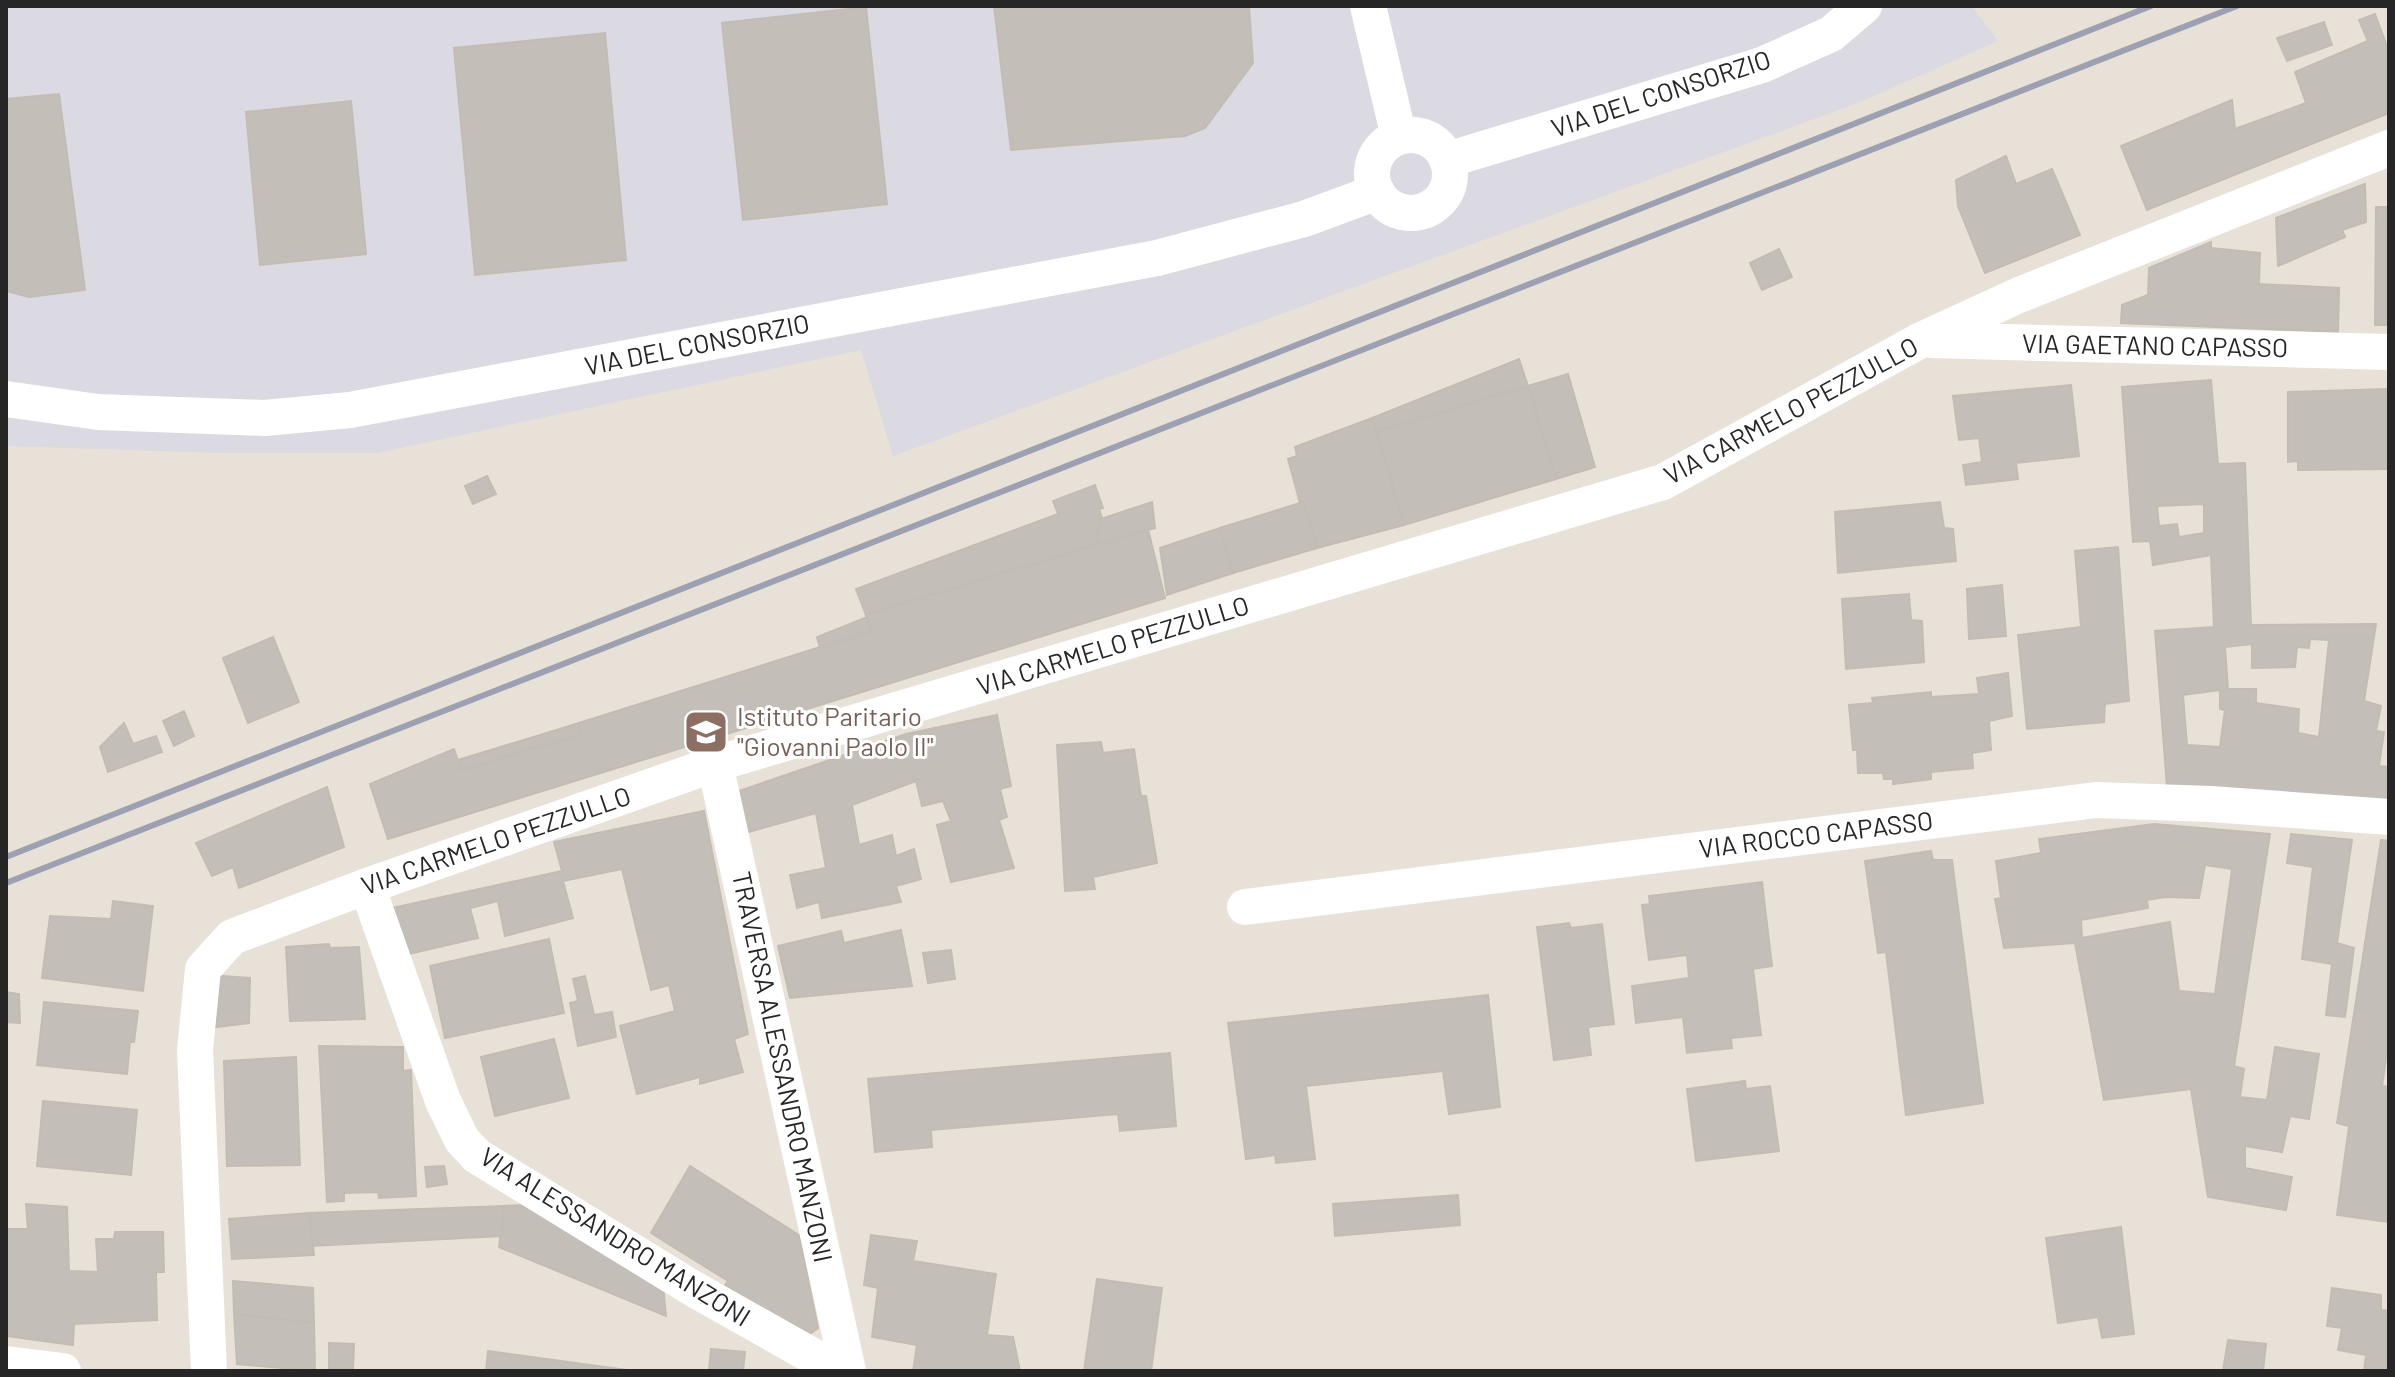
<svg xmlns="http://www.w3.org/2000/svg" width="2395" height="1377" font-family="Barlow,sans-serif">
<rect width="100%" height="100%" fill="#e8e1d8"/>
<polygon fill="#dbd9e1" points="6,6 1972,6 1998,41 1858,103 893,456 861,350 377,453 223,453 6,446"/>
<g fill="#c4beb8" stroke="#c3bcb3" stroke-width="2" fill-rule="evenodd">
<polygon points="994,6 1249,6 1253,63 1205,128 1185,136 1011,150"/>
<polygon points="866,7 887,204 743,220 722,23"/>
<polygon points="2375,14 2389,52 2389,113 2147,210 2121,146 2232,100 2235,129 2306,103 2295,72 2368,41 2359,20"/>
<polygon points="2324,22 2332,45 2287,61 2277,38"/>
<polygon points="605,33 626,260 475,275 454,48"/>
<polygon points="59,94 85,290 29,297 6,291 6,99"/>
<polygon points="351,101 366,254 260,265 246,112"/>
<polygon points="2006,156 2016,184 2052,169 2080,235 1985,273 1958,206 1956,180"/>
<polygon points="2365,184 2366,222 2342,230 2345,237 2278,266 2276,218"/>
<polygon points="2376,207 2389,207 2389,325 2375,325"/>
<polygon points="2211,242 2211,248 2260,253 2259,284 2339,288 2338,332 2121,323 2122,305 2148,295 2149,268"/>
<polygon points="1779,249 1792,277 1762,290 1750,263"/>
<polygon points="1519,359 1528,386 1377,432 1372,418"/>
<polygon points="1568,374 1595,467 1556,479 1528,386"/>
<path d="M2211 380 2218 464 2245 463 2251 625 2376 624 2364 701 2381 706 2376 731 2384 732 2379 766 2389 767V805L2167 787 2155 631 2214 627 2211 555 2153 565 2150 541 2133 542 2122 387ZM2204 504V533L2179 537 2177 524 2159 526 2157 506ZM2310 639 2329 640 2319 737 2298 733 2299 709 2256 703V689H2228L2225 647 2252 644V668L2295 667 2297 647 2309 648ZM2220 690V709L2225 710 2220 747 2187 745 2183 695Z"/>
<polygon points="2071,385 2079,456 2016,463 2018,479 1966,485 1963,465 1982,462 1979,438 1959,440 1953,396"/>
<polygon points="1528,386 1556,479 1404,525 1377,432"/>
<polygon points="2389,389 2389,469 2298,470 2298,461 2288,462 2288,392"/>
<polygon points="1372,418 1404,525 1317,548 1303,502 1300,503 1288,459 1297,456 1295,447"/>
<polygon points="487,476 496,494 473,504 465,486"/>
<polygon points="1095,485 1103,508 1099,509 1102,518 1098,520 1100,527 1097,535 1099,544 866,615 856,589 1058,514 1053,501"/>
<polygon points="1152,502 1155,528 1099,544 1097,535 1100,527 1098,520"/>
<polygon points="1303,502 1317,548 1233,573 1220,528"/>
<polygon points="1940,502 1944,528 1953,529 1956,561 1838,573 1835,512"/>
<polygon points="1220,528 1233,573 1167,595 1160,548"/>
<polygon points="1148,529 1165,598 388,839 370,784 454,749 461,770 582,734 579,723 871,631 866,615"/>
<polygon points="2118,547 2129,701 2105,704 2104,722 2027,729 2018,635 2081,627 2075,551"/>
<polygon points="2002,585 2006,636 1969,639 1967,589"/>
<polygon points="1909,594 1911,620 1922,621 1924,662 1846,669 1842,599"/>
<polygon points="867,617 871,631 820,648 817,637"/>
<polygon points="273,637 299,702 248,723 223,658"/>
<polygon points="2008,673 2012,716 1989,721 1991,750 1972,753 1973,768 1931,772 1931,779 1893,784 1893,779 1884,779 1883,773 1858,773 1857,750 1853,750 1849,705 1873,703 1872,698 1931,692 1931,697 1979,694 1977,678"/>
<polygon points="184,711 194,736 174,746 163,721"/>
<polygon points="997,715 1011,786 1000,789 1007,817 999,820 1014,868 951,882 937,825 951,821 943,801 922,806 916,781 852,805 859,845 892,835 896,856 914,849 921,879 896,886 901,902 822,918 819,902 797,908 790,875 826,868 816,813 745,833 736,792 906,734"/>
<polygon points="124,723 133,744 156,736 162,752 108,772 100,747"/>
<polygon points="579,723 582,734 461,770 458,760"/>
<polygon points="1101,742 1103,753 1134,749 1141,796 1146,796 1157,863 1093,877 1095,889 1065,891 1057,745"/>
<polygon points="327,787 344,847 239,888 233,867 212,876 196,843"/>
<polygon points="704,811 748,1034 734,1039 743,1072 700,1084 700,1077 637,1094 620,1026 675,1011 669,985 651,990 622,869 563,881 573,918 505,936 498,901 470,908 478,938 404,955 392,908 562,871 554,842"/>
<path d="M2154 824 2270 834 2234 1066 2244 1069 2240 1097 2267 1100 2275 1047 2319 1054 2309 1119 2290 1116 2282 1152 2245 1146V1168L2292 1177 2286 1210 2208 1197 2191 1089 2104 1100 2075 943 2004 948 1995 899 2001 898 1996 861 2041 853 2039 839ZM2205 865 2232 869 2215 994 2179 991 2170 922 2082 938 2081 920 2148 908 2147 900 2165 897 2199 898Z"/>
<polygon points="2291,834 2352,840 2337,943 2354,948 2345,1017 2326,1015 2332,964 2302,959 2313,867 2287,863"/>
<polygon points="2381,840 2389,841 2389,1038 2382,1086 2389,1087 2389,1222 2337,1215 2349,1126 2337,1123"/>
<polygon points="1931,851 1933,860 1952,860 1983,1103 1906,1115 1886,952 1878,953 1865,861"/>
<polygon points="1762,882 1772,966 1753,969 1761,1035 1731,1038 1732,1048 1687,1053 1683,1017 1636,1023 1632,986 1689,978 1687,955 1649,960 1642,905 1650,904 1649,896"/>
<polygon points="113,901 153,906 143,991 42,978 50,916 111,919"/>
<polygon points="1569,923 1571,928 1602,924 1614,1024 1588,1027 1591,1055 1554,1060 1537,927"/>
<polygon points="901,930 912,986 790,998 778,946 841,931 844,943"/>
<polygon points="549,939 564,1013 445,1038 430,966"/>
<polygon points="329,944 330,948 359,947 365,1019 290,1021 286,947"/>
<polygon points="951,950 955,979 928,983 923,953"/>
<polygon points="221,976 250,978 249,1023 216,1027"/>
<polygon points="585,976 594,1015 612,1012 616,1037 578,1046 570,1003 578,1001 573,979"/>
<polygon points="6,992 19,994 20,1023 6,1022"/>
<polygon points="1488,995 1500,1107 1449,1114 1443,1071 1306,1086 1315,1159 1276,1163 1275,1155 1246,1159 1228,1023"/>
<polygon points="44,1002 138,1011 134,1042 130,1042 127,1074 37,1065"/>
<polygon points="554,1039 569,1098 495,1116 481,1057"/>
<polygon points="319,1046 403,1047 403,1071 411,1070 416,1196 379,1198 378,1192 344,1193 344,1201 327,1202"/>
<polygon points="1170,1053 1176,1126 1120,1131 1118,1114 931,1130 932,1147 875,1152 868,1079"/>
<polygon points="296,1057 300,1165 227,1166 224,1061"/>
<polygon points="1745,1081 1746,1089 1770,1086 1779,1151 1696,1161 1687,1089"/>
<polygon points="43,1101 137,1110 131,1175 37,1166"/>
<polygon points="444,1166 447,1184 427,1187 425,1167"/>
<polygon points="690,1166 799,1235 818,1328 804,1338 723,1288 728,1281 651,1233"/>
<polygon points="1458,1195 1460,1225 1335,1236 1333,1204"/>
<polygon points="26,1204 67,1207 69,1271 98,1272 96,1239 114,1239 115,1232 163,1232 164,1272 156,1272 157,1320 74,1324 73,1345 6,1336 6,1229 28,1229"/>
<polygon points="531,1205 663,1285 666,1316 499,1247 504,1206"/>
<polygon points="504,1206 501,1236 312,1246 309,1213"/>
<polygon points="309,1213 314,1255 232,1259 229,1219"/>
<polygon points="2121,1227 2134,1334 2102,1338 2098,1317 2058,1323 2046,1238"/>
<polygon points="871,1235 917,1241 913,1261 996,1274 987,1335 1013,1337 1020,1371 913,1371 917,1345 872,1337 878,1288 864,1285"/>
<polygon points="1097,1279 1162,1288 1151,1371 1084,1371"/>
<polygon points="233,1281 313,1288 314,1323 234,1314"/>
<polygon points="2332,1288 2381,1295 2381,1310 2389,1311 2389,1371 2364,1371 2366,1355 2338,1350 2342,1328 2327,1326"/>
<polygon points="234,1314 314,1323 315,1371 237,1364"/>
<polygon points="2228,1340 2266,1344 2263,1371 2223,1371"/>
<polygon points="329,1343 354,1344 353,1369 329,1368"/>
<polygon points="711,1349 745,1352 743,1371 709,1371"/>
<polygon points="488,1351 634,1371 486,1371"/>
</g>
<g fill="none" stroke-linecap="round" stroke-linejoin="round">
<g stroke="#fff" stroke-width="36">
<polyline points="1368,6 1399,137"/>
<circle cx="1411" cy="174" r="39"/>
<polyline points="1447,160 1762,65 1831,34 1864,6"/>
<polyline points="1931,340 2389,352"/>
<polyline points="6,399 98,412 265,418 350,410 1157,258 1304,219 1377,192"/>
<polyline points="715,764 848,1371"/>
<polyline points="367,886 443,1101 462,1140 477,1156 692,1288 839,1371"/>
<polyline points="1245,907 2096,800 2211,804 2389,817"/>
<polyline points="6,1364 63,1371"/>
<polyline points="209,1371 195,1050 203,969 232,937 367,886 715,764 1663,482 1921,340 2019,295 2389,148"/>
</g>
<g stroke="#9ca0b0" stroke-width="6">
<polyline points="6,857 2151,6"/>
<polyline points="6,883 2237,6"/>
</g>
</g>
<defs>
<g id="school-square" transform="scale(2.3)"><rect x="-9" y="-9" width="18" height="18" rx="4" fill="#8d6e63" stroke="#fff"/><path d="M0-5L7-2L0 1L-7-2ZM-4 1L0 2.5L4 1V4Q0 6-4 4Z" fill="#fff"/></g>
</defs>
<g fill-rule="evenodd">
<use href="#school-square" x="706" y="732"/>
</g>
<g text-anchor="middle" stroke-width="6" stroke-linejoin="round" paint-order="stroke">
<g font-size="26" fill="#262626" stroke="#fff">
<text transform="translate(1661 94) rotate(-18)" y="9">VIA DEL CONSORZIO</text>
<text transform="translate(697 345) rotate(-11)" y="9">VIA DEL CONSORZIO</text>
<text transform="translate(2155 346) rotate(1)" y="9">VIA GAETANO CAPASSO</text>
<text transform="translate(1791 411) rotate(-28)" y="9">VIA CARMELO PEZZULLO</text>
<text transform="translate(1113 646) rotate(-17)" y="9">VIA CARMELO PEZZULLO</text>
<text transform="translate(1816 835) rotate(-7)" y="9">VIA ROCCO CAPASSO</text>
<text transform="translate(496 841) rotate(-19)" y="9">VIA CARMELO PEZZULLO</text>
<text transform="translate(782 1067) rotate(78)" y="9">TRAVERSA ALESSANDRO MANZONI</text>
<text transform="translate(615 1237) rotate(32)" y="9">VIA ALESSANDRO MANZONI</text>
</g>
<g font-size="26" fill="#785e54" stroke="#fff" text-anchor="start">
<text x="737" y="726">Istituto Paritario<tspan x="737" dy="30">"Giovanni Paolo II"</tspan></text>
</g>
</g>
<rect width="2395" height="1377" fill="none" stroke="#262626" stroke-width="16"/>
</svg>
